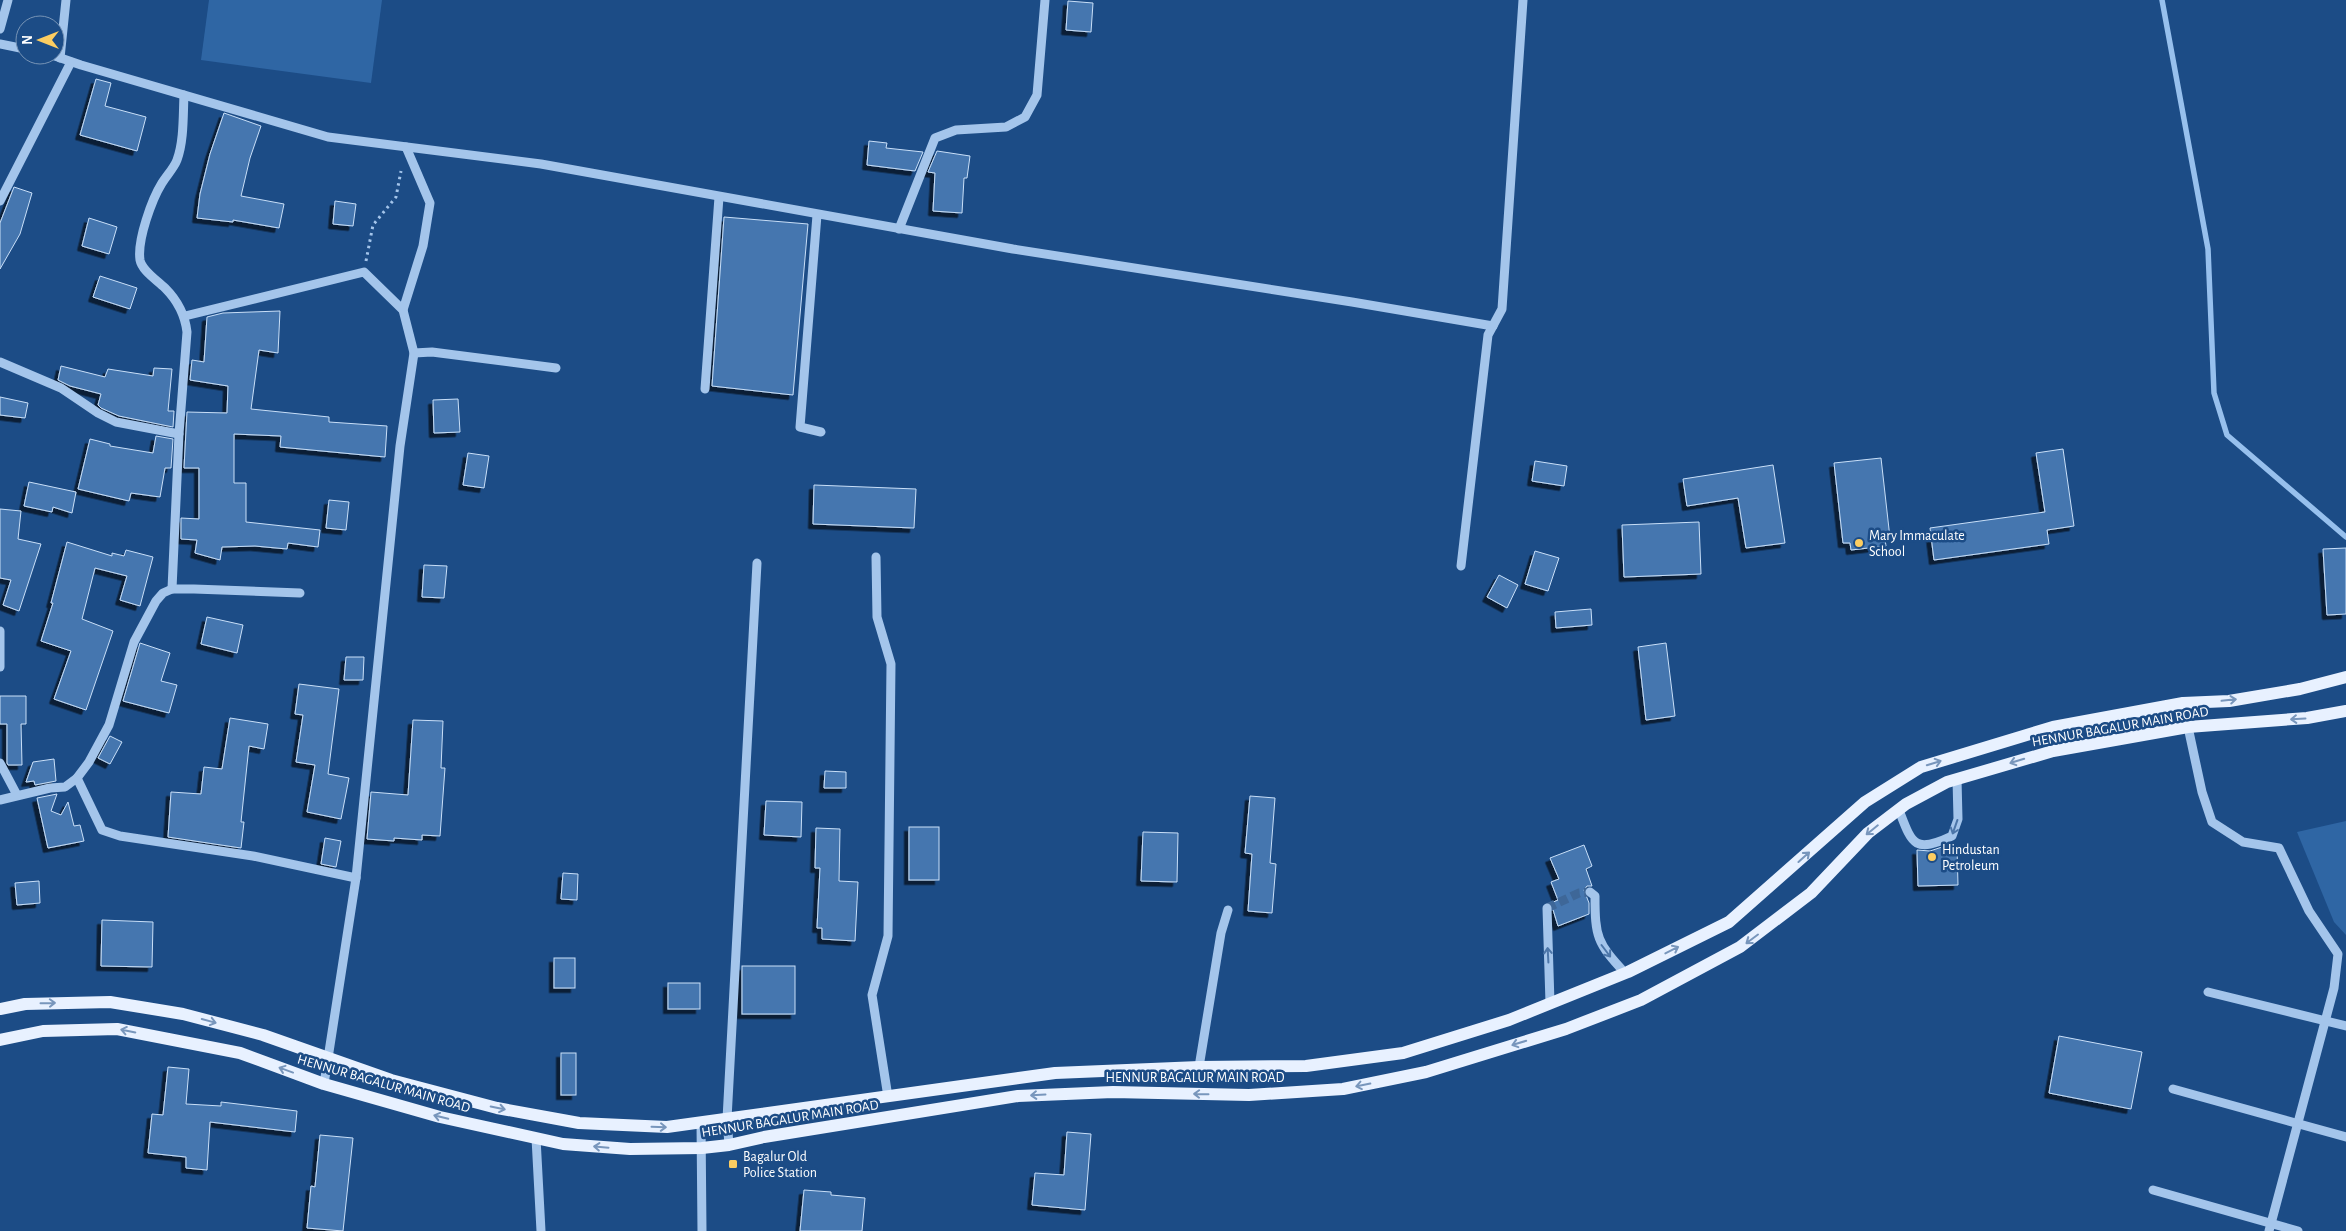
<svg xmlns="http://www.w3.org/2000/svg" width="2346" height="1231" font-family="'Alegreya Sans',sans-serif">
<defs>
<filter id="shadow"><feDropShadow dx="-4.5" dy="4.5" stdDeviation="0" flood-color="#0009"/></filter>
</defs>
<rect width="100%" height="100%" fill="#1c4c86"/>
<g fill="#2f66a4">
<polygon points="209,0 382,0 371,83 201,60"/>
<polygon points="2346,821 2346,935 2334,922 2297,832"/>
</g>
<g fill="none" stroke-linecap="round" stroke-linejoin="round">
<polyline stroke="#97c0ed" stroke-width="5.5" points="2162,0 2208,249 2214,393 2227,435 2346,537"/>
</g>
<g fill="#4476af" stroke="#c9dff8" filter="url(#shadow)">
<polygon points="1068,1 1093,3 1091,32 1066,30"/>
<polygon points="96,79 111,83 105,106 146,117 137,151 80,135"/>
<polygon points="224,113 261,126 250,158 241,196 284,204 279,228 233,220 233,222 197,218 200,194 210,154"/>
<polygon points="869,141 887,143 886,148 923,152 915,171 867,165"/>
<polygon points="937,151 970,156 967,178 964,178 962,213 933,211 935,173 928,172"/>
<polygon points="14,187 32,193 20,234 0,269 0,223"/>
<polygon points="335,201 356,204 353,226 333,224"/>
<polygon points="724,217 808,224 793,395 712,386"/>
<polygon points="89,218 117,227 109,254 82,246"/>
<polygon points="100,276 137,288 130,309 93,297"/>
<polygon points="280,311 278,353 259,350 251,409 329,417 329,422 387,426 385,457 280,447 281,436 234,434 234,483 246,483 246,522 320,530 318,547 288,543 287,549 255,546 222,547 220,560 195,553 197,540 181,539 181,518 199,519 199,468 184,468 187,412 227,413 228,386 190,380 192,360 204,362 207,317 223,313"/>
<polygon points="61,366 105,377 108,369 153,376 154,368 172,369 168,411 174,411 173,427 119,416 101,408 98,405 101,394 70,386 58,380"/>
<polygon points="0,397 28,403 25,418 0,415"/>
<polygon points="458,399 460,432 434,433 433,400"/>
<polygon points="156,436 173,439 171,468 165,468 160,497 131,493 129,501 78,489 90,439 110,444 110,446 153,453"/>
<polygon points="2063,449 2074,526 2047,530 2049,544 1934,560 1930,528 2045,512 2036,453"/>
<polygon points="468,453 489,456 484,488 463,485"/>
<polygon points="1881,458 1890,538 1885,539 1886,546 1851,550 1850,543 1843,543 1834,463"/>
<polygon points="1535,461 1567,466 1564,486 1532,481"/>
<polygon points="1773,465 1785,543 1746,548 1738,498 1687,506 1683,479"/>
<polygon points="29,482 76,492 72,513 53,507 52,512 24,506"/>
<polygon points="814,485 916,489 914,528 813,524"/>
<polygon points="329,500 349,502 346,530 326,528"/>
<polygon points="0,509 21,511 18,539 41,544 19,611 3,605 11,580 0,578"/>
<polygon points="1699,522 1701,574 1624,577 1622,525"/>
<polygon points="67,542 112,556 112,553 124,556 126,550 153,557 140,606 120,600 127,576 95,568 82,619 113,631 86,710 54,699 71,651 41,641 53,603 51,603"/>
<polygon points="2346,548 2346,614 2327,615 2323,549"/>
<polygon points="1535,551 1559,558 1548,591 1525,584"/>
<polygon points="424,565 447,566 444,598 422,597"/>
<polygon points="1499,575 1518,585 1507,608 1487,597"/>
<polygon points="1591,609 1592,625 1556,628 1555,612"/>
<polygon points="207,617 243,625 237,653 201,644"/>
<polygon points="140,643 170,653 161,681 177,685 169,713 123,701"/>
<polygon points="1666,643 1675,716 1646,720 1638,647"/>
<polygon points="346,657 364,657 363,680 344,680"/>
<polygon points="299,684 339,689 328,774 349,778 341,819 307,812 315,765 296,762 303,715 295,714"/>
<polygon points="0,696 26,696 26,724 21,724 22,765 8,765 7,763 7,724 0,724"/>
<polygon points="230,718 268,724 264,749 249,746 241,822 244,822 241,848 168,837 171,792 201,794 204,767 222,769"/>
<polygon points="413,720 443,721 441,768 445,768 440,836 422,835 422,840 394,838 394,841 367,839 371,792 408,795"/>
<polygon points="110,736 122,742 110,764 98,758"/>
<polygon points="54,759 56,781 35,785 34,781 26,782 33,762"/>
<polygon points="825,771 846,772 846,788 824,788"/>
<polygon points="57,794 51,811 61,815 68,802 74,826 80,825 84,841 48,848 37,798"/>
<polygon points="1250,796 1275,798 1270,863 1276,864 1272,913 1248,911 1252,854 1245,853"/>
<polygon points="766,801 802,802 801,837 764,835"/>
<rect x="909" y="827" width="30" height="53"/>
<polygon points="816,828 840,829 839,881 858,882 855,941 822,939 822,928 817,928 820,868 815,868"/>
<polygon points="1143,832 1178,833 1177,882 1141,881"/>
<polygon points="325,838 341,841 336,867 321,864"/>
<polygon points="1584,845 1592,866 1586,869 1592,886 1587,886 1584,890 1589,903 1589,914 1558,926 1551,903 1558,900 1551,882 1559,879 1550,858"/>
<polygon points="1942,847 1957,847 1958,885 1918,886 1917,850 1930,851"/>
<polygon points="563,873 578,874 577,900 561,899"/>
<polygon points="39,881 40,903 17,905 15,883"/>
<polygon points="102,920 153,922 152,967 101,966"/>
<rect x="554" y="958" width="21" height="30"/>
<rect x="742" y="966" width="53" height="48"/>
<rect x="668" y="983" width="32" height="26"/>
<polygon points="2059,1036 2142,1052 2131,1109 2049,1093"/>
<rect x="561" y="1053" width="15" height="42"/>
<polygon points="168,1067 189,1069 186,1104 221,1106 221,1102 297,1111 295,1132 210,1122 207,1170 186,1168 186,1157 148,1153 152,1114 163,1115"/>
<polygon points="1067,1132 1091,1134 1085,1210 1032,1205 1035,1173 1064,1175"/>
<polygon points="320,1135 353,1138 343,1231 307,1228 311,1186 315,1187"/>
<polygon points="804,1190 831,1192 831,1195 865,1198 862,1231 800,1231"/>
</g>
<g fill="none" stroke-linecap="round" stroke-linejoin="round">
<polyline stroke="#3e6798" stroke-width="9" stroke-dasharray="9 4.5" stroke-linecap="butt" points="1547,908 1579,893 1590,892"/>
<polyline stroke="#a4c5eb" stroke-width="3" stroke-dasharray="2.5 4" stroke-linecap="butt" points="366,261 373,225 396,197 401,171"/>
<g stroke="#a4c5eb" stroke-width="9">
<polyline points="0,29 8,0"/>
<polyline points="0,44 25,49"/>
<polyline points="52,55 81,65 328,137 541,164 1013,249 1352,302 1493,326"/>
<polyline points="60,58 66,0"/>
<polyline points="0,201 71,62"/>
<polyline points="817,215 800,427 821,432"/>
<polyline points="899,229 935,138 956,130 1006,127 1025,117 1037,95 1045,0"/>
<polyline points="403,310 423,246 430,203 406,147"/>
<polyline points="185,316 364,272 403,310 414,353 400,446 356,878"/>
<polyline points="414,353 432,352 556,368"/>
<polyline points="0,362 61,388 98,413 116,422 179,434"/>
<polyline points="705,389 719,197"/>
<polyline points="876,557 877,617 891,664 888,936 872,995 888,1097"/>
<polyline points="1461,566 1488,335 1502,309 1523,0"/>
<path d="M172 589 179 434 187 332C185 315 177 300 165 288 157 280 142 271 140 260 137 240 152 199 162 183 167 175 174 168 177 160 184 141 183 116 184 95"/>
<polyline points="0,631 0,667"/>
<polyline points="2188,727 2202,792 2212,822 2243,842 2279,848 2309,911 2338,954 2334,988 2269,1231"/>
<polyline points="0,763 17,795"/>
<polyline points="77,778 102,830 120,836 253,856 356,878 324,1084"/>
<polyline points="0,800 50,788 65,787 77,778 89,762 109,725 134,642 156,601 163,593 172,589 194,589 300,593"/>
<path d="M1899 810C1912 844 1914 854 1952 836L1958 819 1957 779"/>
<path d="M1590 892 1595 896C1595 937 1597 943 1625 973"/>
<polyline points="1547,908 1550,1003"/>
<polyline points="2208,992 2346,1026"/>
<polyline points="1199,1067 1221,933 1228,910"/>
<polyline points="2173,1089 2346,1137"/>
<polyline points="701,1123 702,1231"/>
<polyline points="536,1138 541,1231"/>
<polyline points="729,1145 727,1119 757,563"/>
<polyline points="2153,1190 2298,1231"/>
</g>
<g stroke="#e8f1ff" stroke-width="12">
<polyline points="0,1009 25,1004 110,1002 183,1014 263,1035 391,1080 497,1108 579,1123 667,1127 1055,1073 1199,1067 1306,1066 1403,1053 1509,1020 1628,972 1729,922 1865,802 1921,767 2053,727 2183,703 2229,701 2300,689 2346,677"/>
<polyline points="0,1040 43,1031 117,1029 240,1053 324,1084 440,1117 563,1144 630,1149 702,1148 729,1145 764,1137 1018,1096 1113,1092 1249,1095 1343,1089 1426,1072 1566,1029 1641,1000 1740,947 1811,893 1868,833 1906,804 1947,782 2053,751 2188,727 2307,718 2346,711"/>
</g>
</g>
<defs><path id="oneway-shaft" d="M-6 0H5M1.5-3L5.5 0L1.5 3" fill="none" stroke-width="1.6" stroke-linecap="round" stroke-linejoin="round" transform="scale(1.25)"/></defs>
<g stroke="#7896bc">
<use href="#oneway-shaft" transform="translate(2229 700) rotate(-6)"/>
<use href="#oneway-shaft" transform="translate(2298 719) rotate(177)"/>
<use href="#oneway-shaft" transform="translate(2017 761) rotate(163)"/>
<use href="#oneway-shaft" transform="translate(1934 763) rotate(-17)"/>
<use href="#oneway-shaft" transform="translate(1872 830) rotate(141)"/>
<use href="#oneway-shaft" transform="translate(1804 857) rotate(-42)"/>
<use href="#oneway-shaft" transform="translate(1752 939) rotate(143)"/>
<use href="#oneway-shaft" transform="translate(1672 950) rotate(-27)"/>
<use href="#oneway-shaft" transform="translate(48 1003) rotate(-1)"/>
<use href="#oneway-shaft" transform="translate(209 1021) rotate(15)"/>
<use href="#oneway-shaft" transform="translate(128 1031) rotate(-169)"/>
<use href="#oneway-shaft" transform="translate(1519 1043) rotate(163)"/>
<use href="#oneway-shaft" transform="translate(286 1070) rotate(-160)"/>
<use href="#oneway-shaft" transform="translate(1363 1085) rotate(169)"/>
<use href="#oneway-shaft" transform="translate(1201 1094) rotate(-179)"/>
<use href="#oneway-shaft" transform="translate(1038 1095) rotate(177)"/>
<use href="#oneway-shaft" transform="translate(498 1108) rotate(12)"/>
<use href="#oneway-shaft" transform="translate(441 1117) rotate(-166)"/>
<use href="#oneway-shaft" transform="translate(659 1127) rotate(2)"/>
<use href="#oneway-shaft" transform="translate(601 1147) rotate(-175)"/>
</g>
<g stroke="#4c76a9">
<use href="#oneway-shaft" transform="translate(1955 827) rotate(109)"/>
<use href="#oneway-shaft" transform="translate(1606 951) rotate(53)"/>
<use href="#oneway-shaft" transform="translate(1548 955) rotate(-93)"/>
</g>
<g fill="#fccd61" stroke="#1c4c86" stroke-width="2">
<circle cx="1859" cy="543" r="5"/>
<circle cx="1932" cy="857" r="5"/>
<rect x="728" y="1159" width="10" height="10" rx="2.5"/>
</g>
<g text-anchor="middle" stroke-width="5" stroke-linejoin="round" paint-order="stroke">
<g font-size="14" fill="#fff" stroke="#1c4c86" text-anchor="start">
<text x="1869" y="540">Mary Immaculate<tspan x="1869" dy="16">School</tspan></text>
<text x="1942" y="854">Hindustan<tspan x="1942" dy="16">Petroleum</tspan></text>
<text x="743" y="1161">Bagalur Old<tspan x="743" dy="16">Police Station</tspan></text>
</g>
<g font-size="14" fill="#fff" stroke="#1c4c86">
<text transform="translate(2120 726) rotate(-10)" y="5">HENNUR BAGALUR MAIN ROAD</text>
<text x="1195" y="1082">HENNUR BAGALUR MAIN ROAD</text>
<text transform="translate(384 1083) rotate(16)" y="5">HENNUR BAGALUR MAIN ROAD</text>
<text transform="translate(790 1118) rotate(-9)" y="5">HENNUR BAGALUR MAIN ROAD</text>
</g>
</g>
<g transform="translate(40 40) rotate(270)"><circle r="24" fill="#1c4c86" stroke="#7794b6"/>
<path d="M0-4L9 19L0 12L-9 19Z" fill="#fccd61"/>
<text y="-8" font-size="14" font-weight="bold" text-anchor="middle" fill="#ffffff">N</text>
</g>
</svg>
